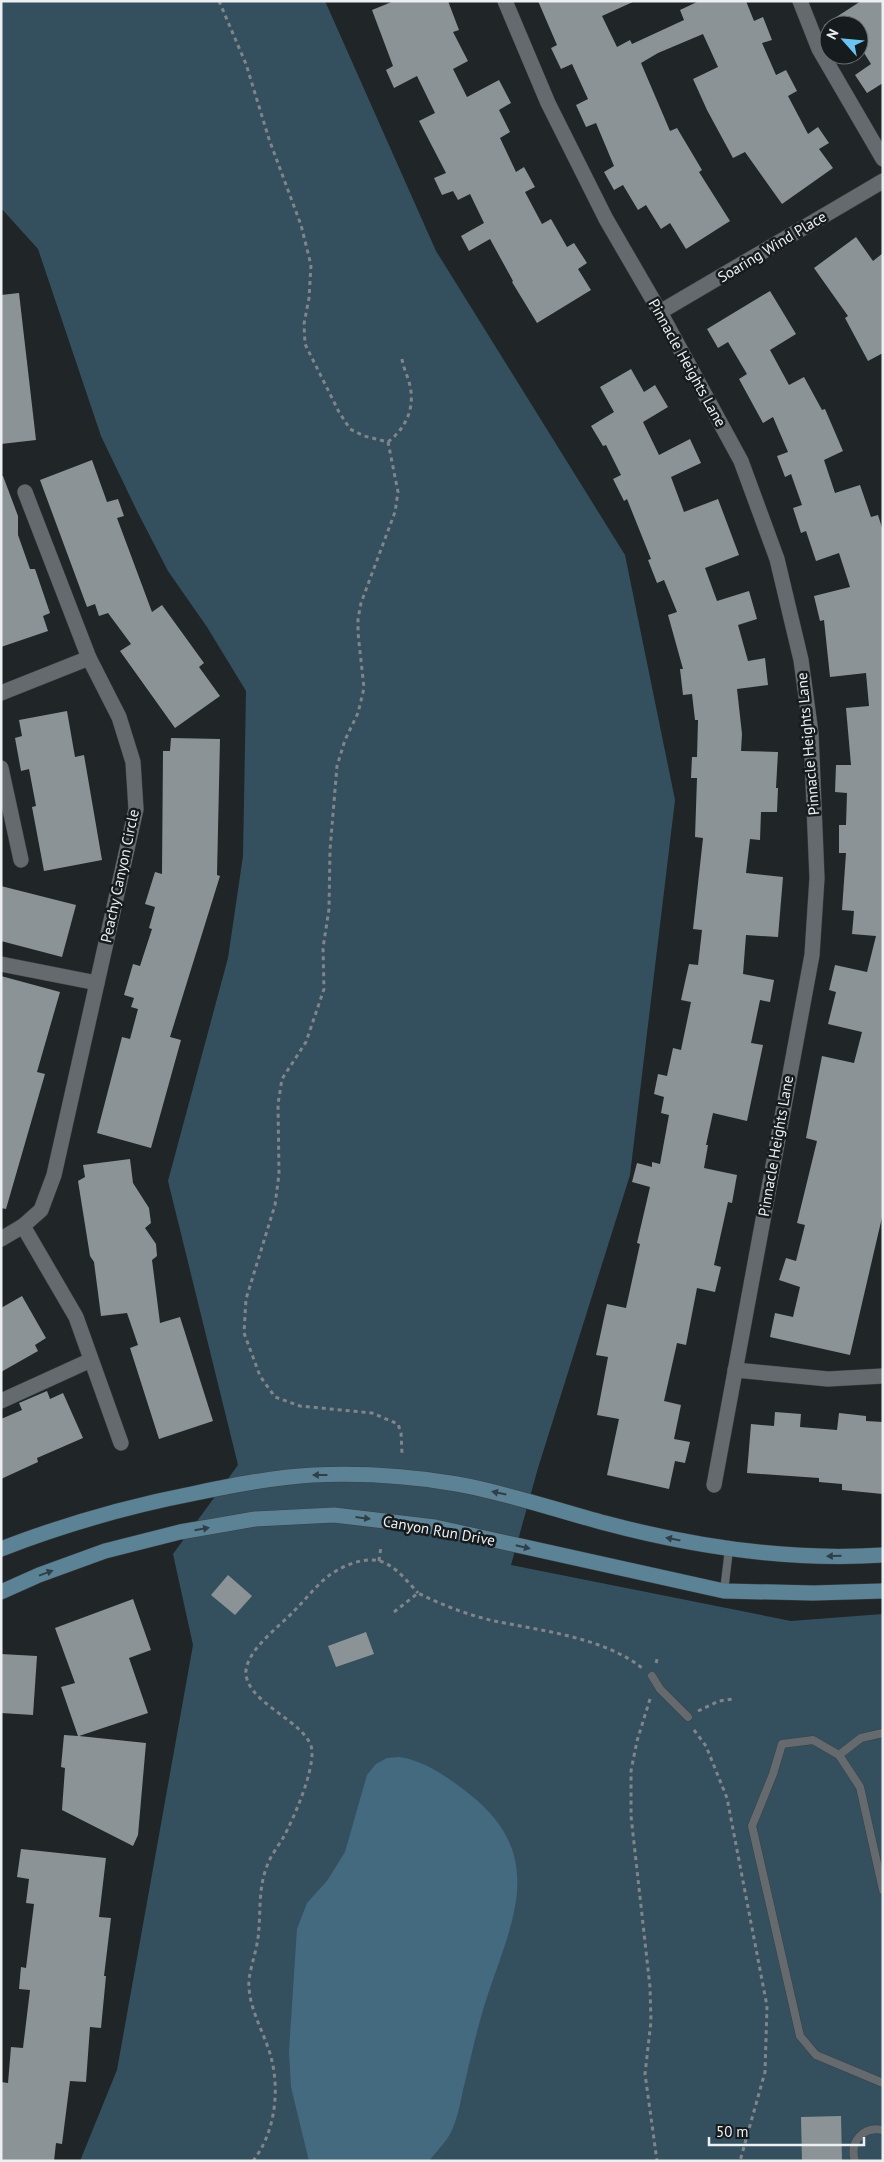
<svg xmlns="http://www.w3.org/2000/svg" width="884" height="2162" font-family="'PT Sans',sans-serif">
<rect width="100%" height="100%" fill="#202528"/>
<polygon fill="#34505f" points="1,1 325,1 436,251 625,555 675,800 630,1175 538,1468 511,1565 791,1621 883,1614 883,2161 80,2161 117,2070 193,1645 173,1554 238,1465 168,1181 228,958 243,856 246,691 207,627 168,571 138,513 101,436 38,249 1,208"/>
<path fill="#446a80" d="M399 1757C426 1761 447 1777 468 1793 556 1861 504 1934 481 2017 474 2041 469 2066 463 2090 460 2104 457 2121 450 2134 445 2143 436 2152 429 2161H309L291 2087 289 2051 297 1929 307 1903 327 1881 345 1852 367 1775 376 1764 387 1758Z"/>
<g fill="#8c9396">
<polygon points="394,1 448,1 459,30 453,32 468,61 453,69 467,97 499,80 511,103 499,110 510,132 500,138 516,172 524,167 535,187 525,192 542,224 551,219 567,247 574,243 587,263 578,269 591,290 537,323 512,282 513,281 490,239 469,251 461,236 484,223 470,194 458,200 453,191 442,195 434,178 446,173 419,121 435,113 417,76 394,88 386,70 393,66 372,10"/>
<polygon points="538,1 635,1 602,16 617,47 630,40 632,44 684,20 680,10 699,1 746,1 754,21 763,17 772,40 762,43 776,75 786,70 797,91 788,96 808,134 818,127 829,143 819,149 833,168 782,204 745,152 733,158 707,110 693,79 718,67 703,34 658,53 641,63 670,131 677,128 702,170 699,172 730,221 686,249 670,223 661,229 646,205 638,210 623,185 614,190 604,172 614,166 596,123 586,127 576,105 588,99 572,64 561,69 551,48 557,45"/>
<polygon points="861,1 883,1 883,83 867,93 855,75 871,64 859,45 859,25 824,25"/>
<polygon points="856,237 873,261 883,253 883,353 868,361 845,318 848,316 814,268"/>
<polygon points="770,291 796,334 770,350 789,385 804,377 822,410 825,409 843,451 824,460 835,493 860,485 871,517 878,515 883,531 883,1213 850,1355 770,1337 775,1313 793,1317 800,1287 779,1280 786,1258 796,1261 805,1225 797,1223 817,1141 806,1138 822,1056 854,1063 862,1032 828,1024 836,992 829,990 835,965 867,972 876,936 852,934 854,911 842,910 846,853 839,853 839,825 846,825 847,793 835,792 836,765 851,765 846,708 869,706 866,673 830,677 824,620 820,621 814,596 850,587 839,553 816,561 806,531 801,533 793,508 802,505 791,474 785,477 777,456 788,452 773,417 763,423 739,379 747,374 728,342 718,348 707,329"/>
<polygon points="19,293 36,440 1,444 1,295"/>
<polygon points="631,369 644,392 655,385 668,407 643,422 659,455 690,439 701,463 671,477 684,512 718,499 739,555 705,568 717,601 749,591 757,619 738,625 748,661 765,658 768,685 737,689 742,734 741,751 778,752 776,788 778,788 777,812 761,812 760,840 750,839 746,873 783,877 778,937 746,935 743,974 774,980 770,1002 760,1000 751,1043 763,1045 747,1121 713,1113 706,1145 708,1145 704,1168 737,1175 732,1203 728,1202 714,1265 721,1267 715,1292 697,1288 686,1345 677,1343 664,1401 681,1405 674,1439 690,1442 685,1463 675,1461 669,1489 607,1475 619,1419 597,1415 608,1357 596,1355 607,1304 626,1308 640,1244 637,1243 650,1187 632,1182 637,1163 652,1167 652,1162 660,1164 669,1115 661,1113 664,1097 654,1094 658,1074 667,1076 673,1048 681,1050 691,1002 681,1000 689,964 698,965 702,930 693,929 703,838 695,837 697,778 691,778 692,757 697,757 698,720 695,720 692,694 683,695 680,669 683,669 668,615 677,612 664,580 657,583 648,560 651,559 627,499 624,501 613,479 621,475 606,445 603,446 591,426 614,412 600,387"/>
<polygon points="92,460 107,502 118,499 124,516 117,518 152,612 162,605 204,663 199,667 220,696 175,728 120,651 131,644 108,613 99,616 95,604 87,607 40,480"/>
<polygon points="1,476 3,476 18,516 18,535 30,569 35,569 50,613 43,616 48,631 1,647"/>
<polygon points="67,711 75,757 84,755 102,860 44,871 32,807 36,806 29,769 21,771 15,738 22,736 19,720"/>
<polygon points="171,738 220,739 217,875 220,876 170,1037 181,1040 151,1148 97,1133 122,1037 130,1039 138,1009 131,1007 134,998 124,995 133,964 140,966 152,929 149,928 155,907 145,904 155,872 162,874 163,751 170,751"/>
<polygon points="1,886 76,905 62,957 1,941"/>
<polygon points="1,976 60,992 37,1072 45,1074 6,1209 1,1208"/>
<polygon points="130,1159 133,1183 149,1208 151,1223 145,1228 156,1244 157,1256 152,1260 160,1323 180,1317 213,1421 159,1439 130,1348 138,1345 127,1313 101,1316 94,1262 90,1256 78,1181 85,1177 83,1165"/>
<polygon points="22,1296 46,1338 35,1345 38,1351 1,1372 1,1308"/>
<polygon points="47,1391 50,1399 63,1393 83,1438 37,1458 38,1462 1,1479 1,1419 22,1410 19,1403"/>
<polygon points="775,1412 801,1414 800,1427 837,1430 839,1413 866,1416 866,1421 883,1422 883,1494 842,1490 842,1484 819,1482 819,1478 747,1473 751,1424 774,1426"/>
<polygon points="228,1575 252,1596 235,1615 211,1595"/>
<polygon points="133,1599 151,1650 129,1658 148,1713 79,1736 146,1743 138,1835 133,1846 62,1810 65,1768 61,1767 64,1735 78,1736 61,1687 75,1683 55,1628"/>
<polygon points="366,1632 374,1654 336,1667 328,1646"/>
<polygon points="1,1654 37,1656 33,1715 1,1713"/>
<polygon points="21,1849 106,1858 99,1917 111,1918 104,1976 106,1976 101,2028 90,2027 86,2082 70,2081 62,2144 56,2143 54,2161 1,2161 1,2082 8,2083 11,2047 23,2048 30,1990 19,1989 21,1967 26,1968 34,1904 26,1903 29,1879 17,1877"/>
<polygon points="841,2116 842,2161 802,2161 801,2117"/>
</g>
<g fill="none" stroke-linecap="round" stroke-linejoin="round">
<g stroke="#3b4042" stroke-width="9">
<g id="lane">
<polyline points="724,1591 729,1549"/>
<polyline points="652,1676 660,1689 688,1717"/>
<polyline points="839,1755 861,1738 883,1733"/>
<polyline points="883,1890 860,1787 839,1755 813,1740 782,1744 773,1774 752,1826 800,2036 816,2055 883,2083"/>
<path d="M855 2161C849 2142 863 2126 883 2130"/>
</g>
</g>
<g stroke="#3b4042" stroke-width="16">
<g id="street">
<polyline points="505,1 548,103 606,219 660,312 741,461 777,559 801,660 811,733 817,878 812,955 714,1485"/>
<polyline points="800,1 819,49 883,159"/>
<polyline points="660,312 883,181"/>
<polyline points="25,492 89,658"/>
<polyline points="1,693 89,658 119,717 133,762 136,809 54,1175 41,1210 23,1226 1,1239"/>
<polyline points="1,768 21,860"/>
<polyline points="1,964 97,983"/>
<polyline points="23,1226 76,1317 121,1443"/>
<polyline points="735,1370 828,1379 883,1376"/>
<polyline points="1,1401 91,1360"/>
</g>
</g>
<g stroke="#3b4042" stroke-width="16">
<g id="secondary">
<path d="M1 1549C65 1524 129 1506 196 1493 234 1485 274 1477 313 1475 360 1473 410 1476 457 1484 508 1493 556 1510 605 1523 695 1547 790 1561 883 1555"/>
<polyline points="1,1592 39,1575 105,1551 180,1532 255,1519 334,1515 435,1527 724,1591 813,1593 883,1591"/>
</g>
</g>
<g stroke="#818588" stroke-width="3" stroke-dasharray="4 4" stroke-linecap="butt">
<polyline points="219,1 246,64 269,139 301,225 311,265 309,298 304,324 305,344 339,412 350,429 364,436 388,442 398,492 395,512 361,603 358,619 358,633 364,688 358,713 345,740 337,766 330,850 329,909 323,948 324,989 306,1042 282,1079 278,1104 279,1174 275,1205 246,1299 244,1333 260,1376 275,1397 300,1406 372,1413 398,1424 401,1433 402,1454"/>
<path d="M388 442C407 427 416 406 409 382 407 374 403 367 402 359"/>
<polyline points="379,1561 381,1546"/>
<path d="M394 1612 418 1593C442 1605 468 1615 494 1621 539 1630 605 1638 642 1668"/>
<polyline points="656,1663 658,1656"/>
<polyline points="650,1699 637,1741 631,1771 631,1816 650,1987 651,2021 645,2074 657,2161"/>
<polyline points="698,1711 719,1701 733,1699"/>
<polyline points="694,1730 706,1746 727,1798 767,2006 765,2072 740,2161"/>
<path d="M253 2161C275 2133 280 2091 271 2057 264 2031 247 2007 249 1979 251 1966 256 1952 258 1938 261 1915 258 1890 266 1869 269 1858 277 1848 283 1838 294 1818 313 1774 312 1751 310 1722 243 1703 246 1670 249 1648 280 1626 294 1611 305 1600 315 1587 327 1577 339 1568 357 1559 373 1560 392 1561 406 1580 418 1593"/>
</g>
<use href="#lane" stroke="#646a6e" stroke-width="8"/>
<use href="#street" stroke="#646a6e" stroke-width="15"/>
<use href="#secondary" stroke="#5c8296" stroke-width="15"/>
</g>
<defs><path id="oneway-solid" d="M-6-.8H1V-3.2L6.5 0L1 3.2V.8H-6Z" transform="scale(1.25)"/></defs>
<g fill="#2e3f48">
<use href="#oneway-solid" transform="translate(320 1475) rotate(-180)"/>
<use href="#oneway-solid" transform="translate(499 1493) rotate(-168)"/>
<use href="#oneway-solid" transform="translate(363 1518) rotate(7)"/>
<use href="#oneway-solid" transform="translate(202 1529) rotate(-10)"/>
<use href="#oneway-solid" transform="translate(673 1539) rotate(-169)"/>
<use href="#oneway-solid" transform="translate(523 1547) rotate(13)"/>
<use href="#oneway-solid" transform="translate(834 1556) rotate(179)"/>
<use href="#oneway-solid" transform="translate(46 1573) rotate(-20)"/>
</g>
<g text-anchor="middle" stroke-width="5" stroke-linejoin="round" paint-order="stroke">
<g font-size="15" fill="#edf0f2" stroke="#161b1e">
<text transform="translate(772 247) rotate(-31)" y="5">Soaring Wind Place</text>
<text transform="translate(687 363) rotate(61)" y="5">Pinnacle Heights Lane</text>
<text transform="translate(808 744) rotate(-95)" y="5">Pinnacle Heights Lane</text>
<text transform="translate(120 876) rotate(-78)" y="5">Peachy Canyon Circle</text>
<text transform="translate(776 1146) rotate(-80)" y="5">Pinnacle Heights Lane</text>
<text transform="translate(439 1531) rotate(10)" y="5">Canyon Run Drive</text>
</g>
</g>
<rect width="884" height="2162" fill="none" stroke="#edf0f2" stroke-width="5"/>
<g transform="translate(844 40) rotate(297)"><circle r="24" fill="#161b1e" stroke="#6c7073"/>
<path d="M0-4L9 19L0 12L-9 19Z" fill="#6bc3f2"/>
<text y="-8" font-size="14" font-weight="bold" text-anchor="middle" fill="#edf0f2">N</text>
</g>
<path d="M709 2137v8h155v-8" fill="none" stroke="#edf0f2" stroke-width="2.5"/>
<text x="716" y="2137" font-size="15" fill="#edf0f2" stroke="#161b1e" stroke-width="4" paint-order="stroke">50 m</text>
</svg>
